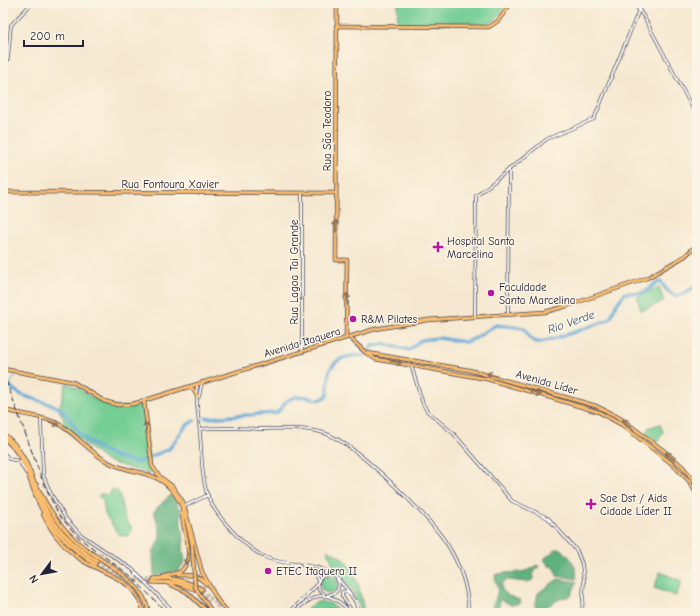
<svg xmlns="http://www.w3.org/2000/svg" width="700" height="616" font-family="'Comic Neue',sans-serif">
<rect width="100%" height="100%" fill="#fcf5e5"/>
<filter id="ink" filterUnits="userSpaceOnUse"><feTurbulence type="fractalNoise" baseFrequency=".025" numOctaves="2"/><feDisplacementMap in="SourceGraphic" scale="8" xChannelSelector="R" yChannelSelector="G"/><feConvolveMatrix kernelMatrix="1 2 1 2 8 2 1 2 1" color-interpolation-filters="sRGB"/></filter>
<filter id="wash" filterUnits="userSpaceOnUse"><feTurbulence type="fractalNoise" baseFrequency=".012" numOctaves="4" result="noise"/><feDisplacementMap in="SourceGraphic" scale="16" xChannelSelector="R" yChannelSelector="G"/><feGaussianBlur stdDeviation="0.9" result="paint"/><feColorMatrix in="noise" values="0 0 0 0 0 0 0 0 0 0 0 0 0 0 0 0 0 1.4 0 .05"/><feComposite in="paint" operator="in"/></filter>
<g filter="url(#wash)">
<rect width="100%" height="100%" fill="#f6e8d0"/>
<g fill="#74ce95" stroke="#4b7868">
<polygon points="398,3 507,3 495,21 485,24 397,24"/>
<polygon points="659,287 664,301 641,311 637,297"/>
<path d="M66 383C77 386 84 392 93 398 108 408 125 408 142 404L149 463 151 473 150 474 106 461 62 426 64 420 59 410Z"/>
<polygon points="660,424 663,432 657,443 646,434 648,428"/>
<polygon points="112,489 119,492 124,517 132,528 129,536 119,535 105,514 103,500 98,496 102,493 108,497"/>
<path d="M329 550C333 553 336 554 339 556 357 568 361 594 364 613H362L352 590 337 572 327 551Z"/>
<polygon points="660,572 682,581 676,596 654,588"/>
<circle cx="329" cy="584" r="9"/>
<polygon points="319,601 331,604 342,613 327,610 319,613 305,613 309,607"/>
</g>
<g fill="#5fb17e" stroke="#406a5c">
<polygon points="171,494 181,510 181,524 184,541 183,548 185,562 178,571 154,576 153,552 160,538 160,531 154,511"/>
<path d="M556 549H561C569 555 579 568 576 579L557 576 554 568 548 565 544 559Z"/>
<path d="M537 565 539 566 531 576 534 577 533 580 527 582 507 580 502 583V590L509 596 520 600 521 603 511 605 500 599 498 612 512 609 517 613H491C491 605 495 602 497 594 499 587 495 582 495 575 508 570 525 576 537 565Z"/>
<polygon points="558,579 577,582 571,596 562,598 546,607 547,613 534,613 538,593"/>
</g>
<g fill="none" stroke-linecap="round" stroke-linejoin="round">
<polyline stroke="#5fa7d6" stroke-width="1" points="3,387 11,387 12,381 16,375"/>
<g stroke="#5fa7d6" stroke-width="3.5">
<path d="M369 352 372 346 384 344 409 350 421 340 438 338 465 342 474 339 496 325 524 328C528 333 529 340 536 342 543 344 601 323 610 319L616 305 625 293C632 292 637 294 645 292 651 289 654 282 661 282 674 303 680 296 697 286"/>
<path d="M11 387C21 399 45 400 59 408 69 415 73 426 81 435 95 449 117 458 136 463L169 449 186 426 195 420"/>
<path d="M206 418 276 413C282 410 281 406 286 402 296 393 309 397 319 400L327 396C329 388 328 380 329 373 333 358 350 354 364 356"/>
</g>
</g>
</g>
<g filter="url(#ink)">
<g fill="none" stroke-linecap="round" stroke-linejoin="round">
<g stroke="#ccc0b2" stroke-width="3.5" stroke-dasharray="3.5 2" stroke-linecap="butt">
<polyline points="97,561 120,573"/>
<polyline points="95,564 133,581 152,582"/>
<polyline points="125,576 136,579 154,579"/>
<polyline points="202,589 226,613"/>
<polyline points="200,591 211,601"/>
<polyline points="216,605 223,613"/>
</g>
<g stroke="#424051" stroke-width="3.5">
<g id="minor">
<polyline points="634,3 644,17 693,109 697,111"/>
<polyline points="3,73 8,58 11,25 32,3"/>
<polyline points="508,314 509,169"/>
<polyline points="475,316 476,196 547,139 594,119 642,3"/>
<polyline points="302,352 302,193"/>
<polyline points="411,365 423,404 427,411 454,434 512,501 548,518 577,551 582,564 584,580 582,613"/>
<path d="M197 385C195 400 199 418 200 434 202 454 201 475 207 494 215 516 246 549 267 558 287 566 313 562 332 574 341 580 342 593 328 595"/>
<polyline points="199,397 202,382"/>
<polyline points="41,419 43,475 51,494 66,519 80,534 132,569 175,613"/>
<path d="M200 429C220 427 241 428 261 429 282 429 304 427 324 433 354 442 430 517 447 544 460 565 469 588 468 613"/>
<polyline points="3,452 9,459 19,461 26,473"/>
<polyline points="185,506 208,495"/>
<polyline points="307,567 315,574 318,581"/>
<polyline points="338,579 351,594"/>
<polyline points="324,594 319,590 318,582 322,576 331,574"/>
<polyline points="355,601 359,613"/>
<polyline points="289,613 318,584"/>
<path d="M293 613C316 592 328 588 351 613"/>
<polyline points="353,613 342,596 342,592 347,591 355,601"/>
</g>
</g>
<g stroke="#424051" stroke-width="4.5">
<g id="major">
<polyline points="337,3 336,260 347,260 346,337"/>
<polyline points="336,26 489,27 498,21 511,3"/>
<polyline points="3,192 336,193"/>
<polyline points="349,337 366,353 375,359 487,379 599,412 622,425 671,463 689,481 697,494"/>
<polyline points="367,353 469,370 596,406 620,418 663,450 682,466 697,485"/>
<polyline points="3,369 73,382 104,401 118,405 133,404 375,329 428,320 545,312 567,306 647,278 685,256 697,245"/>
<polyline points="189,387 193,389 197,396"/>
<polyline points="144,401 152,466 160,477 172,486 183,502 202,572 218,601 229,613"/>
<path d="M3 410C20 414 48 417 62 426 79 437 91 454 110 463 129 473 155 471 170 488 185 504 187 525 192 544"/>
<path d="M36 484C47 508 61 529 82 546 106 565 143 579 149 613"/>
<path d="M43 514C52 533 66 550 83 561 110 577 135 578 144 613"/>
<path d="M177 575C188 575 198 574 206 584"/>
<path d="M163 577 180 572C198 557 181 530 182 511"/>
<polyline points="167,583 187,592 209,613"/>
</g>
</g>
<g stroke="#424051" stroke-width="5">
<g id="highway">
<polyline points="3,6 6,3"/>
<path d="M3 434C26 451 30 475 41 500 53 526 73 546 97 561"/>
<path d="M4 438C27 458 28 478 39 503 51 529 71 549 95 564"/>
<path d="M154 579C171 576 187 582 202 589"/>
<polyline points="152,582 178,583 200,591"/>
</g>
</g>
<use href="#minor" stroke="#fff" stroke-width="2"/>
<use href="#major" stroke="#fbbd6e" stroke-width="3"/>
<use href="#highway" stroke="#fbbd6e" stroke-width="3.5"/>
<g stroke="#22223b" stroke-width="1" stroke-dasharray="6 3" stroke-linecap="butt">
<polyline points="3,372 44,485 59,515 79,538 131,576 167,613"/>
<polyline points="180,612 180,613"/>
</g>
<g stroke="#424051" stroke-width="4.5" stroke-linecap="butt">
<polyline id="major-bridge" points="192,544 195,587 213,613"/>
</g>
<use href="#major-bridge" stroke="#fbbd6e" stroke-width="3"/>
</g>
<defs><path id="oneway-shaft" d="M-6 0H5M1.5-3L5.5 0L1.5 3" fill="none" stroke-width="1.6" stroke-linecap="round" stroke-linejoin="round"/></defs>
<g stroke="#8e7054">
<use href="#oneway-shaft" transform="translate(336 226) rotate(-90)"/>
<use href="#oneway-shaft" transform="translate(347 299) rotate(-90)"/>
<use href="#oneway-shaft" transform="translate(396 362) rotate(8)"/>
<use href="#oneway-shaft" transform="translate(492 375) rotate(-164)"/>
<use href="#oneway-shaft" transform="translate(536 393) rotate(16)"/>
<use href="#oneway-shaft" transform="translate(54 423) rotate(20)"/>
<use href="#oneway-shaft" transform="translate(627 423) rotate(-144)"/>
<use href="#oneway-shaft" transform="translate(146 428) rotate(-95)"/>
<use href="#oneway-shaft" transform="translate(670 456) rotate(-140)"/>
<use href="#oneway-shaft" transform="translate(187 559) rotate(100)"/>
</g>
</g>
<g fill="#b5179e" stroke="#fcf5e5" stroke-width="1.5">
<path d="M436 241h4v4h4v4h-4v4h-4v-4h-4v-4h4z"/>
<circle cx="491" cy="293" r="4"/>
<circle cx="353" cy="319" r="4"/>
<path d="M589 498h4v4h4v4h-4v4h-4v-4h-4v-4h4z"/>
<circle cx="268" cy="571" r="4"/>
</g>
<g text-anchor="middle" stroke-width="3" stroke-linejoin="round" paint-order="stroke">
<g font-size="11" fill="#22223b" stroke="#fcf5e5">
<text transform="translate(327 131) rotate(-90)" y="4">Rua São Teodoro</text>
<text x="170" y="188">Rua Fontoura Xavier</text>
<text transform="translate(294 272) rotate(-90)" y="4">Rua Lagoa Tai Grande</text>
<text transform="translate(302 342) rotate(-17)" y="4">Avenida Itaquera</text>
<text transform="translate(547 382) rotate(16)" y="4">Avenida Líder</text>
</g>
<g font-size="11" fill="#22223b" stroke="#fcf5e5" text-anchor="start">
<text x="447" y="245">Hospital Santa<tspan x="447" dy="13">Marcelina</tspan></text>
<text x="499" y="291">Faculdade<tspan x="499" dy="13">Santa Marcelina</tspan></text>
<text x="361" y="323">R&amp;M Pilates</text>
<text x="600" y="502">Sae Dst / Aids<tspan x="600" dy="13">Cidade Líder II</tspan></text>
<text x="276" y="575">ETEC Itaquera II</text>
</g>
<g font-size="12" font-style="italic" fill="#3a5779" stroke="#fcf5e5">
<text transform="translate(571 322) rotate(-19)" y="4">Rio Verde</text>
</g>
</g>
<rect width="700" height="616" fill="none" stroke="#fcf5e5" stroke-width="16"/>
<g transform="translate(42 574) rotate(238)" stroke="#fcf5e5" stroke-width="3" paint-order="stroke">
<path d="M0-3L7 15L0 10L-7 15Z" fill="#22223b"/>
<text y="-6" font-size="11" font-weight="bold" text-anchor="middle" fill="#22223b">N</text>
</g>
<path d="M24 40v6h59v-6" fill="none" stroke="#22223b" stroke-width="2"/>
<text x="30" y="40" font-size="12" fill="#22223b" stroke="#fcf5e5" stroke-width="3" paint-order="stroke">200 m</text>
</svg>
